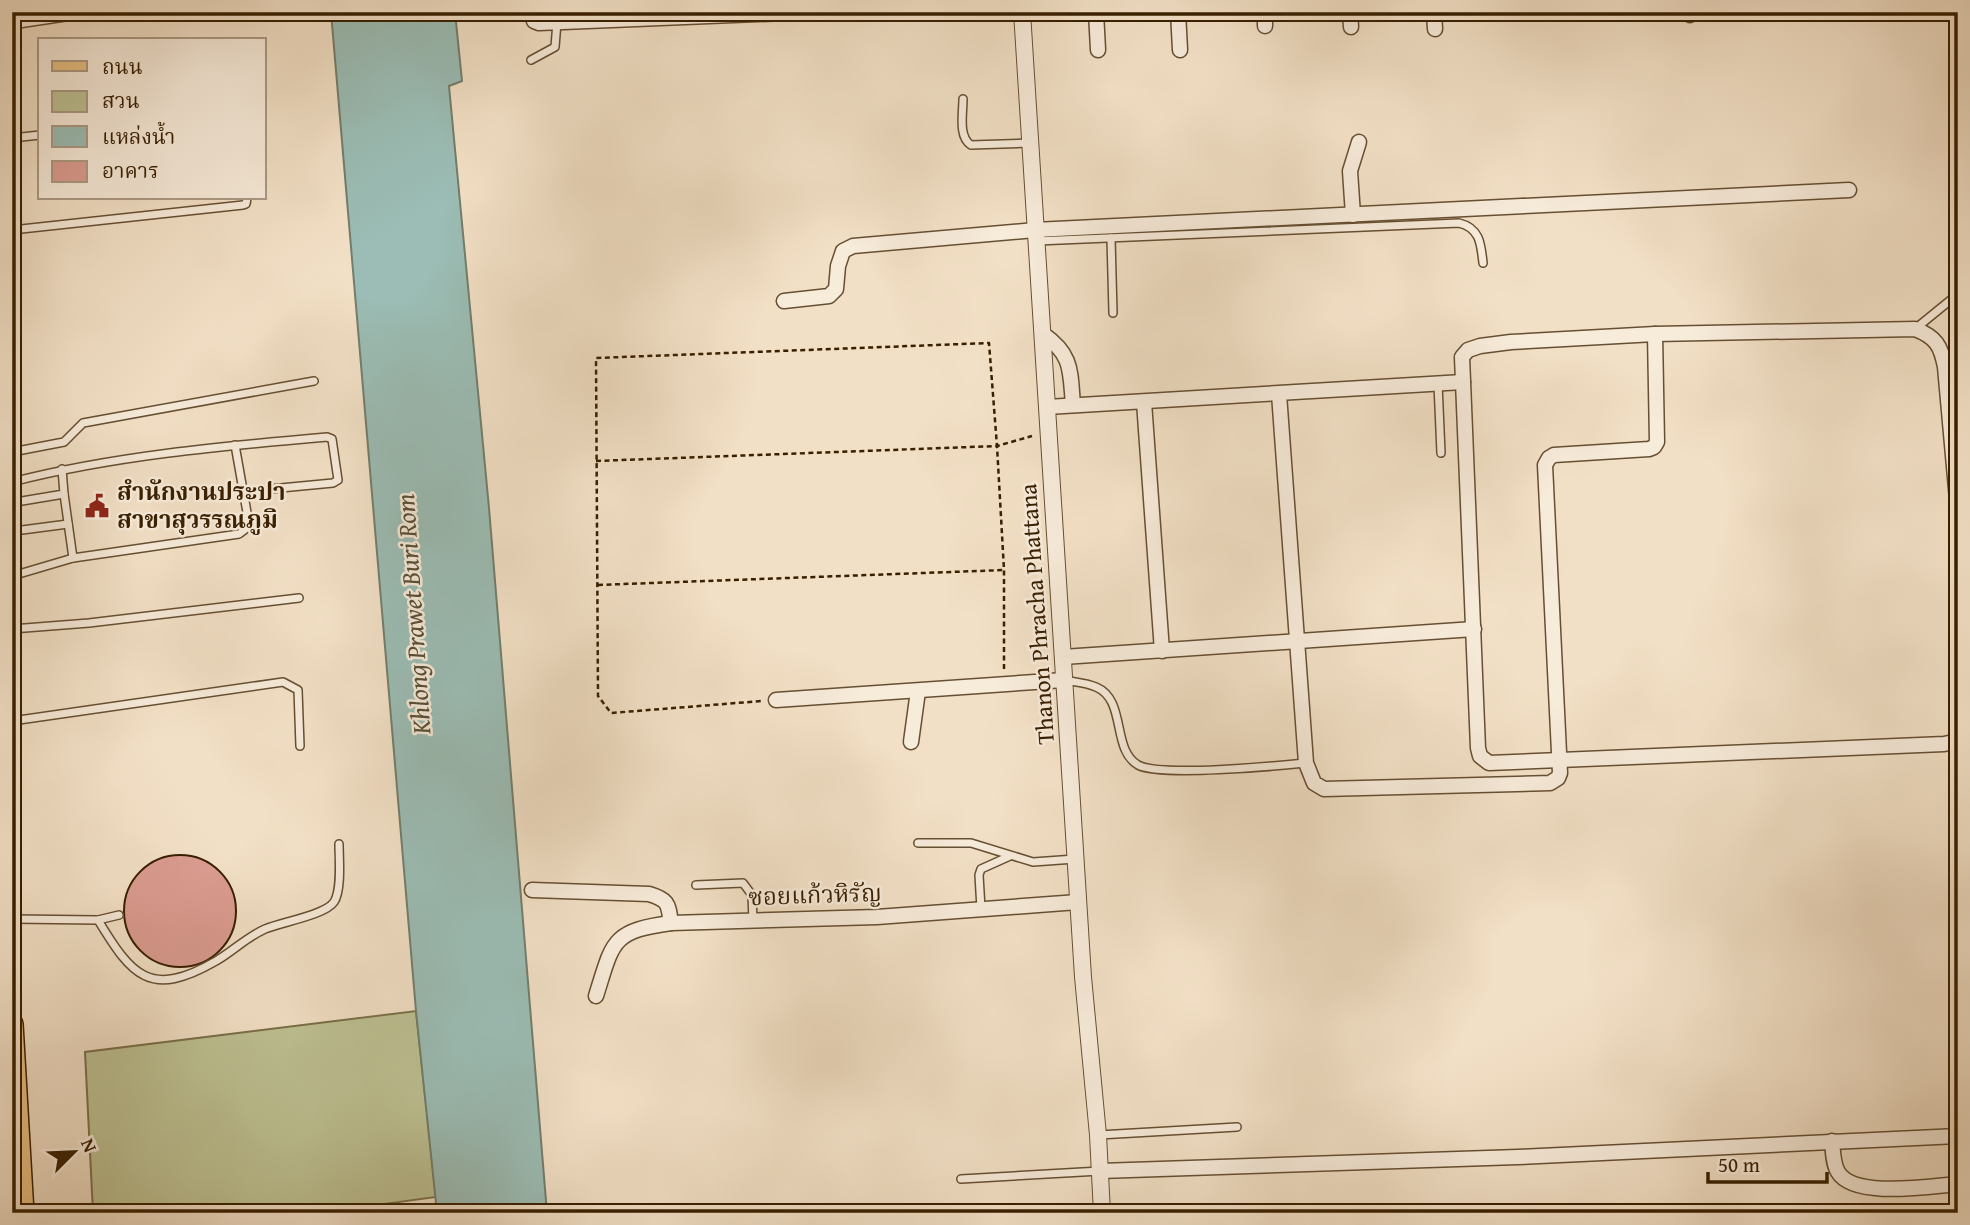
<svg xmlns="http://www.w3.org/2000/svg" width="1970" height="1225" font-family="'Gentium Book Plus','Noto Serif Thai',serif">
<rect width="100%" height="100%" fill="#f2e0c6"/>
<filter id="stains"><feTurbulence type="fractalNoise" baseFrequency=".00286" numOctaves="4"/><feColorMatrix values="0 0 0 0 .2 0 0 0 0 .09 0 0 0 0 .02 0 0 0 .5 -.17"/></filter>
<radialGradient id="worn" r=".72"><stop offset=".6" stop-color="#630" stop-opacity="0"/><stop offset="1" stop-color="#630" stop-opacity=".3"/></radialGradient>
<polygon fill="#bdc193" stroke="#7a704a" stroke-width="2" points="416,1011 436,1197 318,1213 93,1213 85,1052"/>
<polygon fill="#9bbdb5" stroke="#737e6d" stroke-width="2" points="331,12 455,12 462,81 449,86 489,508 547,1213 437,1213 416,1011"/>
<circle fill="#db9c91" stroke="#381f00" stroke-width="2" cx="180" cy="911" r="56"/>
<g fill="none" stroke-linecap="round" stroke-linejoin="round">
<g stroke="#664f32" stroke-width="10">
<g id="service">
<polyline points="12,25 98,12"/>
<polyline points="531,60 555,47 557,22"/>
<path d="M963 99C963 113 958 137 971 145L1029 143"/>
<polyline points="12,138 40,135"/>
<polyline points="12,230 243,205 246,204 247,198"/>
<polyline points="1111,238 1113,313"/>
<path d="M1037 241 1459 223C1480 228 1481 244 1483 263"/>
<polyline points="1915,329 1958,294"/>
<polyline points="1438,384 1441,453"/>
<polyline points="12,452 64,442 83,423 314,381"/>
<path d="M12 482C112 456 223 446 327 437L332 439 338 480 333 483 270 489"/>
<polyline points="64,494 73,558"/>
<polyline points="12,506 16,502 64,494 62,469"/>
<polyline points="12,520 18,529 22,530 68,524"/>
<polyline points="12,576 73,558 239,534 247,528 248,518 235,445"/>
<polyline points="12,629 89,623 299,598"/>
<path d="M1064 680C1075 682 1087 683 1096 687 1127 700 1111 749 1138 765 1160 777 1276 766 1305 763"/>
<polyline points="12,721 283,682 298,690 300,746"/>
<polyline points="918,843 971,843 1033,862 1075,859"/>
<polyline points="696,885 743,883 752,895 753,921"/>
<polyline points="981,909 979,875 981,869 1010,856"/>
<polyline points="12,919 98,920 119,915"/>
<path d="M98 920C132 976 150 999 216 961 233 951 247 937 265 929 282 922 325 915 334 902 342 890 339 858 339 844"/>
<polyline points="1099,1135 1237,1127"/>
<polyline points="961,1179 1100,1171"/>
</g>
</g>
<g stroke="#664f32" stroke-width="17">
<g id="minor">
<polyline points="531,12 534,21 539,23 808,12"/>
<polyline points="1096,12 1098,50"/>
<polyline points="1178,12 1180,50"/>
<polyline points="1265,12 1265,26"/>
<polyline points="1350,12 1351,27"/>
<polyline points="1434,12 1435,29"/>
<polyline points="1689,12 1690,15"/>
<polyline points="1773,12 1773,13"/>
<polyline points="1353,215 1350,171 1359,142"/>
<polyline points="784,301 829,296 836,289 838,266 843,251 853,246 1035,230 1849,190"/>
<path d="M1043 334C1073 355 1070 371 1073 405"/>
<polyline points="1279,394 1306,763 1314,783 1324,789 1550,783 1558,778 1560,773 1545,465 1549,458 1554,455 1649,449 1654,447 1657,442 1655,334"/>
<polyline points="1144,402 1162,651"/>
<polyline points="1047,407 1463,382"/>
<path d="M1958 511 1945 367C1941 346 1936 337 1915 329L1655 334 1511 342 1480 346 1468 350 1462 357 1478 748 1480 756 1489 763 1944 744 1958 741"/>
<polyline points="1063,657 1474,629"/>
<polyline points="776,700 1064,680"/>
<polyline points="911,742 918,691"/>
<path d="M532 890 649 894C669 900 668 904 671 923"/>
<path d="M596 996C613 942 611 931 671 923L877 917 1078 902"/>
<path d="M1832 1141C1833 1151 1833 1164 1838 1172 1854 1199 1930 1186 1958 1184"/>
<polyline points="1100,1171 1518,1157 1958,1136"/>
</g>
</g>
<g stroke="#664f32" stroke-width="18">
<polyline id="tertiary" points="1022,12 1083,977 1098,1135 1102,1213"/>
</g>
<g stroke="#381f00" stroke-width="24">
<polyline id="primary" points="12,1024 23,1213"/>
</g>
<g stroke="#381f00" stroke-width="2.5" stroke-dasharray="5 3.5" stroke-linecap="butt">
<polyline points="596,461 997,446 989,343 596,358 598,696 611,713 762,701"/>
<polyline points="598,585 1004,570"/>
<polyline points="1004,669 1004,570 997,446 1032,436"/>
</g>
<use href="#service" stroke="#f7ebda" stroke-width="7"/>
<use href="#minor" stroke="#f7ebda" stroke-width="14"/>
<use href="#tertiary" stroke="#f7ebda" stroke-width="16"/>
<use href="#primary" stroke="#e9c083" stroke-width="21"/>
</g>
<defs>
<g id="civic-bare" transform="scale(1.89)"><path d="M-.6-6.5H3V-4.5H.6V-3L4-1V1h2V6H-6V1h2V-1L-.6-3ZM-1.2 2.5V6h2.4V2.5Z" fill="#8f2418" stroke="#f7ebda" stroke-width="2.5" paint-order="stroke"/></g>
</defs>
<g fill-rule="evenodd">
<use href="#civic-bare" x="97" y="506"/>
</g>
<g text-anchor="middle" stroke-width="5" stroke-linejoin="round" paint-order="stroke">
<g font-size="24" font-weight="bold" fill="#381f00" stroke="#f7ebda" text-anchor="start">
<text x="117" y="500">สำนักงานประปา<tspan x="117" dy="28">สาขาสุวรรณภูมิ</tspan></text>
</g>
<g font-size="24" fill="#381f00" stroke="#f7ebda">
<text transform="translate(1037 614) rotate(-94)" y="8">Thanon Phracha Phattana</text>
<text transform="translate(815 895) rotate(-2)" y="8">ซอยแก้วหิรัญ</text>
</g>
<g font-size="26" font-style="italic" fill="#564e36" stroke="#f7ebda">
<text transform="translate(413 614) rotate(-94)" y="9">Khlong Prawet Buri Rom</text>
</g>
</g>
<rect width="1970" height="1225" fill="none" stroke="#f2e0c6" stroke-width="42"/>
<rect x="14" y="14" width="1942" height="1197" fill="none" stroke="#381f00" stroke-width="3.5"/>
<rect x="21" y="21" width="1928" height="1183" fill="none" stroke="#381f00" stroke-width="2"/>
<rect x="38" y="38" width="228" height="161" fill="#f7ebda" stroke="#ab9983" stroke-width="2"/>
<rect x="52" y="61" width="35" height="10" fill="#e9c083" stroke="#ab9983" stroke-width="2"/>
<text x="102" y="74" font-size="21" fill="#381f00">ถนน</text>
<rect x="52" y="91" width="35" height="21" fill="#bdc193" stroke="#ab9983" stroke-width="2"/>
<text x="102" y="108" font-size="21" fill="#381f00">สวน</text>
<rect x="52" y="126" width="35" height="21" fill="#9bbdb5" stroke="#ab9983" stroke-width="2"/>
<text x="102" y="144" font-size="21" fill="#381f00">แหล่งน้ำ</text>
<rect x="52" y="161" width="35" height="21" fill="#db9c91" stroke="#ab9983" stroke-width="2"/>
<text x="102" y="178" font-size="21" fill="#381f00">อาคาร</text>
<g transform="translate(74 1152) rotate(66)" stroke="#f7ebda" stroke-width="5" paint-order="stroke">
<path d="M0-5L12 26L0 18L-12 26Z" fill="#381f00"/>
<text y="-10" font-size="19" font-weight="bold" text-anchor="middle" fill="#381f00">N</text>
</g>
<path d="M1708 1172v10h119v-10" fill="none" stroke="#381f00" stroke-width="3.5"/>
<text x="1718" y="1172" font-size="21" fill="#381f00" stroke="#f7ebda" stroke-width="5" paint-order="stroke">50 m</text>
<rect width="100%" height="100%" filter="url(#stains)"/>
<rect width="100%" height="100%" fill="url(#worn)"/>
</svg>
